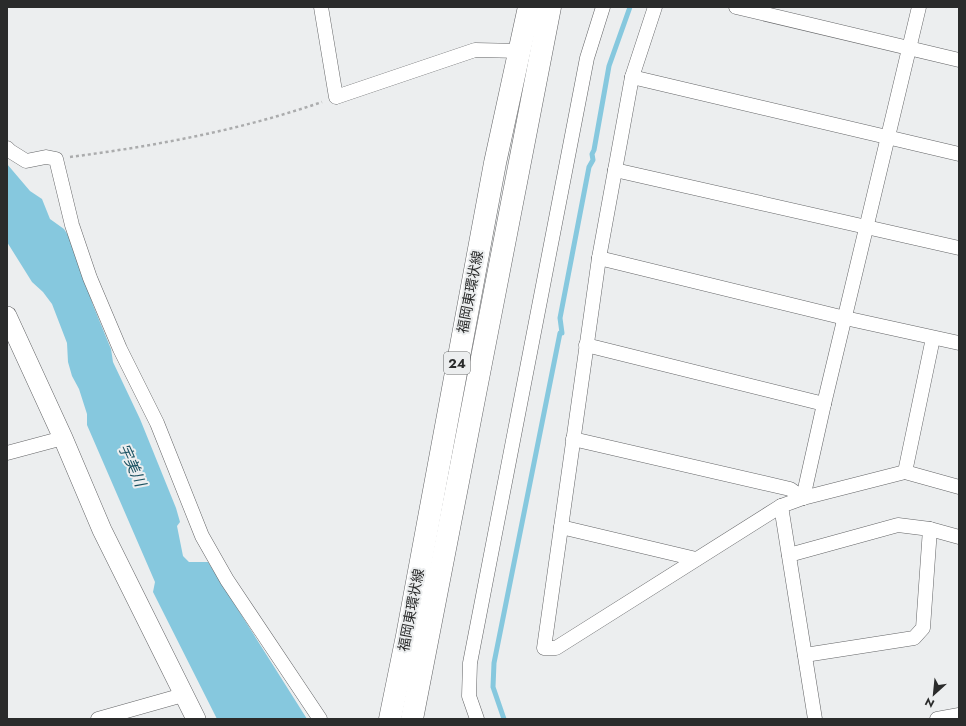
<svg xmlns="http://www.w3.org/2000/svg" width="966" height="726" font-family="Jost,'Noto Sans JP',sans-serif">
<rect width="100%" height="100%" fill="#eceeef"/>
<polygon fill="#86c8de" points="7,164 30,191 42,199 50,219 64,229 73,243 93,305 111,349 113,362 140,419 176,508 180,522 177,526 183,556 189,562 208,562 307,719 217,719 153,592 155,582 87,425 87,414 79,389 72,376 68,362 67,343 52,304 43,292 32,282 7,242"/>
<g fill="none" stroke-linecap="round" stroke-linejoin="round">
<polyline stroke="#86c8de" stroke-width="5" points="504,719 493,687 494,663 560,333 562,333 560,318 589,167 593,160 592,154 594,150 609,66 630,7"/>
<g stroke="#646567" stroke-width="15">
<g id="street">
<polyline points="321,7 336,97 475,50 520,51"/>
<polyline points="655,7 632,77 599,258 544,648 556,648 781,506 803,498 905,472 959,487"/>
<polyline points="736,7 959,60"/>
<polyline points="632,77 959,154"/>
<polyline points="7,148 10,151 26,161 46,157 56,159 72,225 90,278 120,349 157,423 202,536 227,580 320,719"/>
<polyline points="615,170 959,248"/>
<polyline points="599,258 845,318 959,343"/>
<polyline points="586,345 824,404"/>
<polyline points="573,439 790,489 803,498"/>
<polyline points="7,453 63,438"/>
<polyline points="905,472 933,338"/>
<polyline points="803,498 824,404 919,7"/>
<polyline points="781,506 815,719"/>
<polyline points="561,527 696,559"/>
<polyline points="789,555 898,525 930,529 959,537"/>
<polyline points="805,655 914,638 923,628 930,529"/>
<polyline points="98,719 183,695"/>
<polyline points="477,719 469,696 470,663 587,58 603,7"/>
<polyline points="937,719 959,715"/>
</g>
</g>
<g stroke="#646567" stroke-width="20">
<polyline id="secondary" points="7,316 63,438 102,530 196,719"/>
</g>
<g stroke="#646567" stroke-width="23">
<g id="primary">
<polyline points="390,719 407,636 495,163 529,7"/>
<polyline points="412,719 550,7"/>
</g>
</g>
<path stroke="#abacad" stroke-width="2.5" stroke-dasharray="3 3" stroke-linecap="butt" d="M70 157C155 146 241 130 322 102"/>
<use href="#street" stroke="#fff" stroke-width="14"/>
<use href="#secondary" stroke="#fff" stroke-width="19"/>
<use href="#primary" stroke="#fff" stroke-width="22"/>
</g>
<g text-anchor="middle" stroke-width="4" stroke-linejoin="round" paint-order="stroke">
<rect fill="#eceeef" stroke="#646666" stroke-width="1" x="444" y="352" width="26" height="22" rx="3"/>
<g font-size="13" font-weight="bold" fill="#2a2b2b">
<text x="457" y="368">24</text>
</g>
<g font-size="14" fill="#2a2b2b" stroke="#eceeef">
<text transform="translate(470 292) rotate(-79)" y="5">福岡東環状線</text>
<text transform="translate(411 610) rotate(-79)" y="5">福岡東環状線</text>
</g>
<g font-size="15" font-style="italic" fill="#1a5161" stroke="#eceeef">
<text transform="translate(132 465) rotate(66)" y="5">宇美川</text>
</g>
</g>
<rect width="966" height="726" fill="none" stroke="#2a2b2b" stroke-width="16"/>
<g transform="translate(934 694) rotate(207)" stroke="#eceeef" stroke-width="3" paint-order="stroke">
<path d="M0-3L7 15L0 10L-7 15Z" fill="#2a2b2b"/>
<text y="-6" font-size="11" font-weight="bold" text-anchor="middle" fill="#2a2b2b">N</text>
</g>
</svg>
